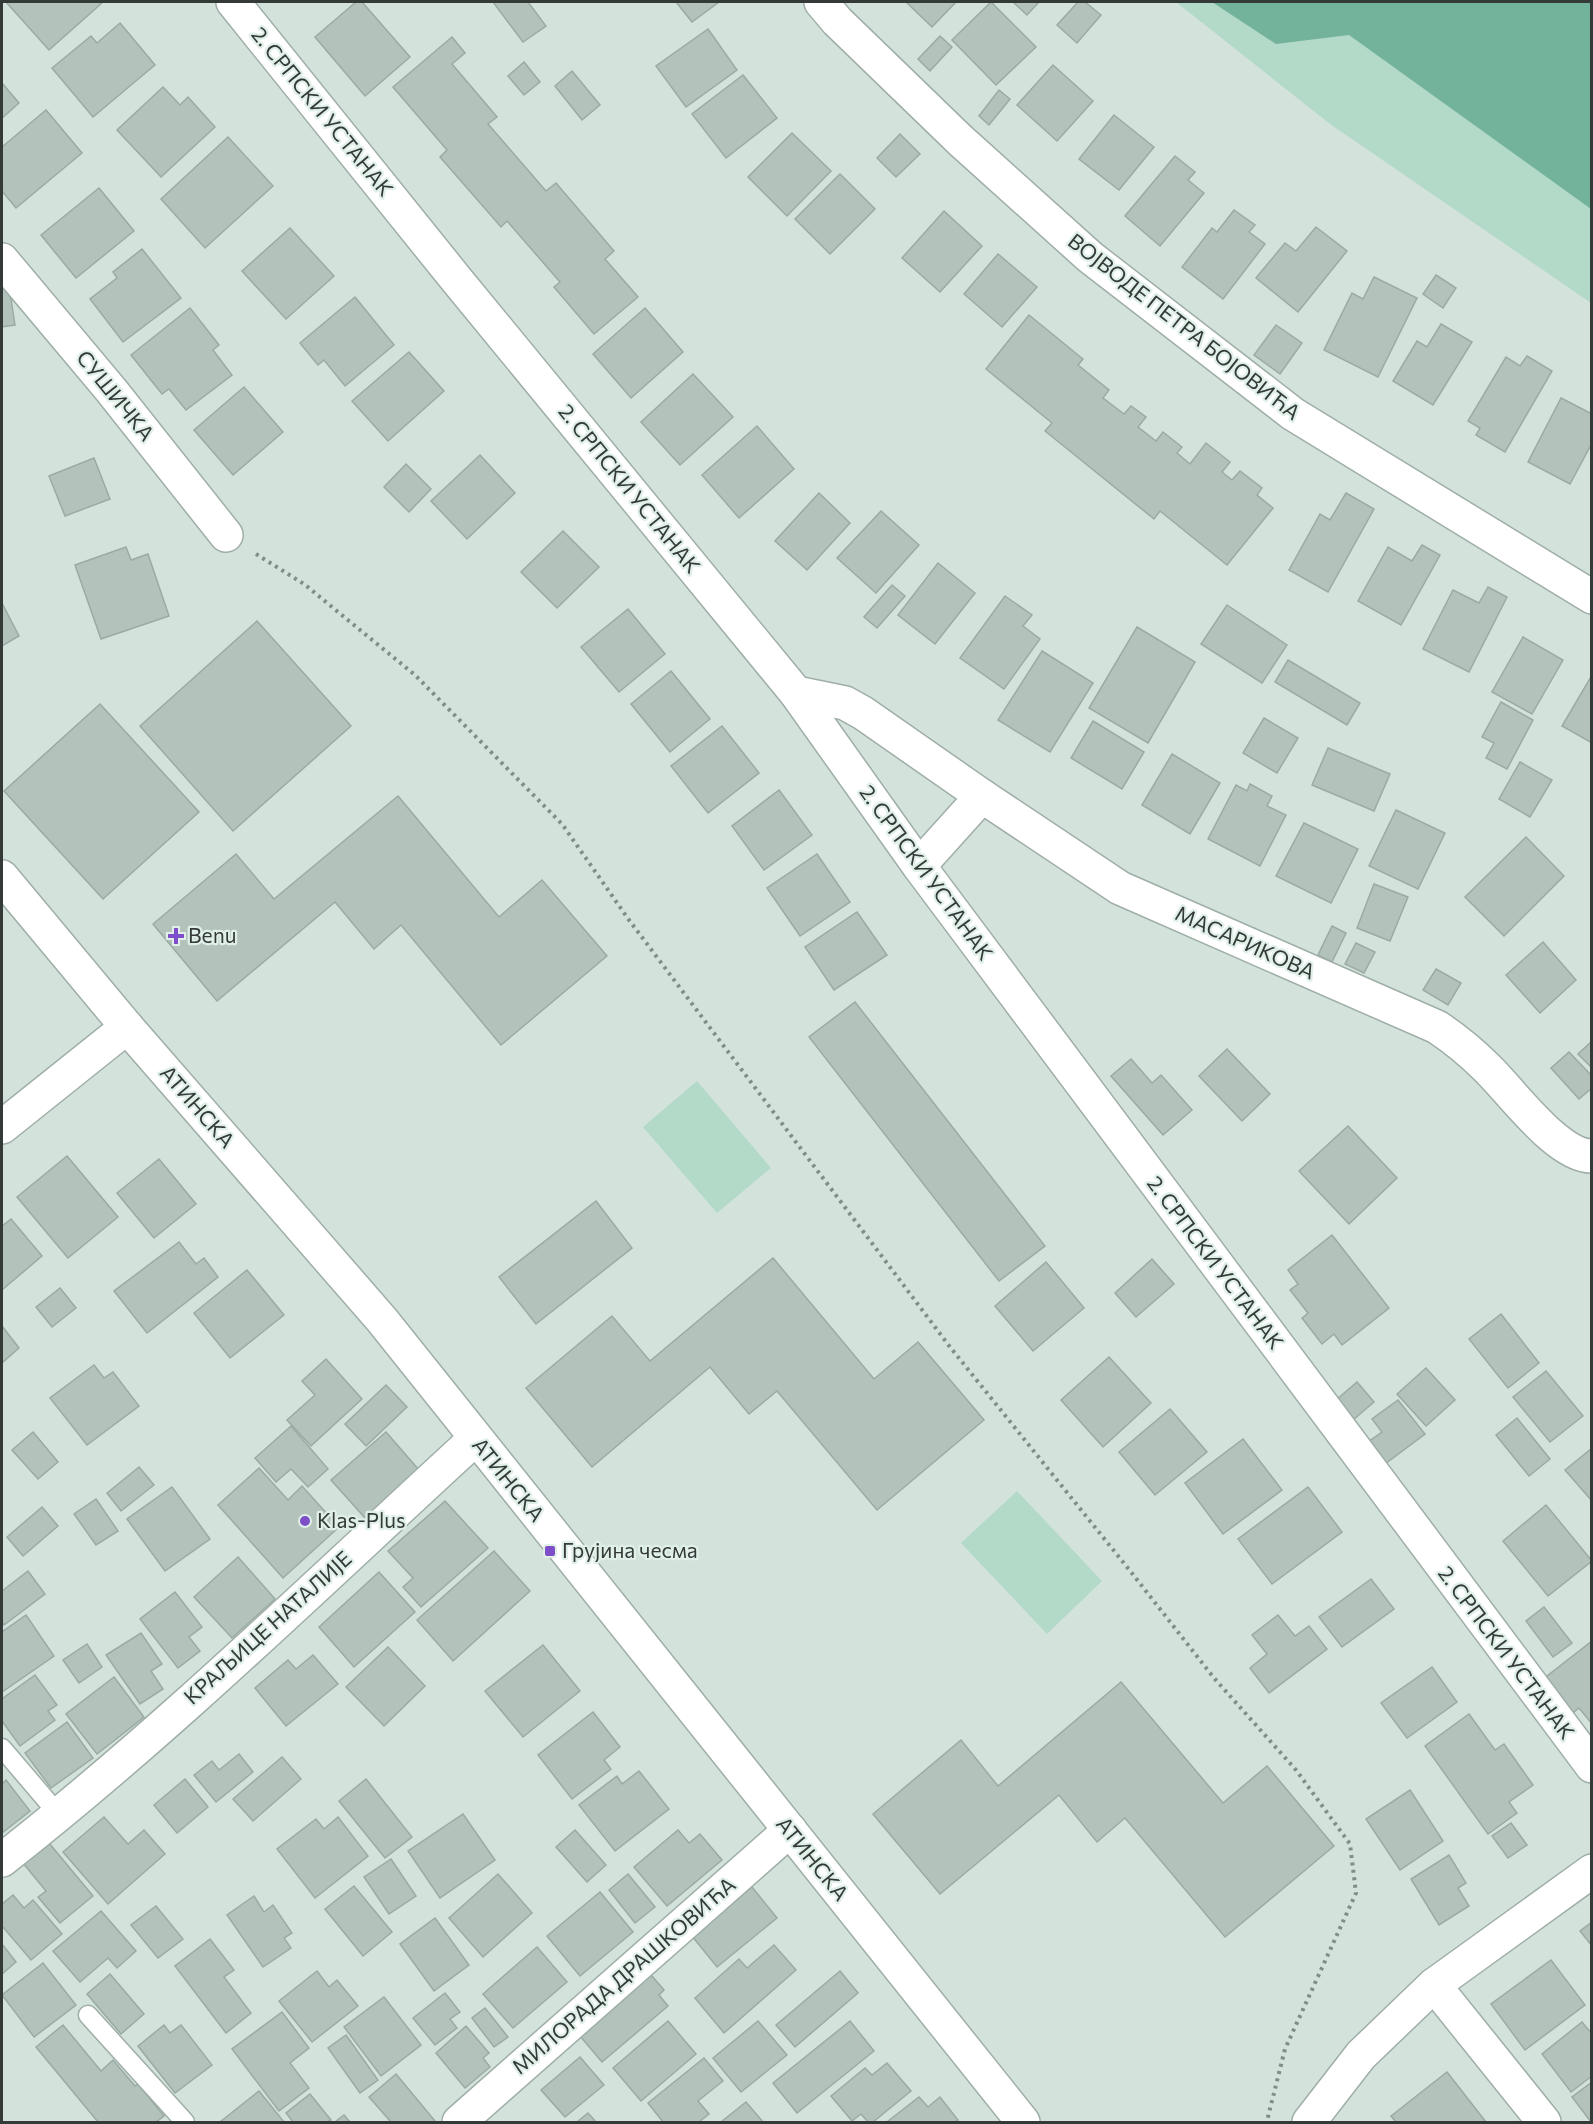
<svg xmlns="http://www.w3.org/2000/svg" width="1593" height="2124" font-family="Commissioner,sans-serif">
<rect width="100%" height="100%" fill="#d3e3dc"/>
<g fill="#b3d9c9">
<polygon points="1176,2 1591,2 1591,303 1330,124"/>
<polygon points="697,1081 771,1168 717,1213 643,1127"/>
<polygon points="1017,1491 1102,1581 1047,1634 961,1543"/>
</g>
<polygon fill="#74b39b" points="1212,2 1591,2 1591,209 1349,35 1276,44"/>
<g fill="#b3c3bc" stroke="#9baba4" stroke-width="1.5">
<polygon points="6,2 103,2 49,50"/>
<polygon points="356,2 362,2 410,57 365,96 315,37"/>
<polygon points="493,2 528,2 546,26 523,42"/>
<polygon points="676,2 719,2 692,22"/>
<polygon points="906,2 956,2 932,27"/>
<polygon points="991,2 1036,47 996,85 952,40"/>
<polygon points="1013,2 1039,2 1027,15"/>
<polygon points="1078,2 1085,2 1101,15 1077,43 1057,25"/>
<polygon points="120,23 155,65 93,117 52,68 91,36 97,43"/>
<polygon points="708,29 737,70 686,107 656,66"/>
<polygon points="940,36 952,47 930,71 918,59"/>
<polygon points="452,37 465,53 452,64 497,117 488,124 546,191 556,183 614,251 605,259 638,297 594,334 554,287 560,282 507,221 501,227 440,157 447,150 393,87"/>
<polygon points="524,62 540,82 524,95 508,76"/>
<polygon points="1053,65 1093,101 1057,141 1017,105"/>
<polygon points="572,71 600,105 582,120 555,86"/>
<polygon points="743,75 777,118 726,158 692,114"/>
<polygon points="2,83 19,103 2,118"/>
<polygon points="163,87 180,105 188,97 215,127 161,177 117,130"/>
<polygon points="999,90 1010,99 989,125 979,116"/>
<polygon points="46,110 82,153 16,208 2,191 2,147"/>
<polygon points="1114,115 1154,147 1119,190 1079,159"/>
<polygon points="792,133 831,171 787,216 748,177"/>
<polygon points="900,134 920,154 896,177 877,158"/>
<polygon points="228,137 273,186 205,248 161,199"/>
<polygon points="1175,156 1195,172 1188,180 1204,193 1160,246 1125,216"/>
<polygon points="840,174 875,209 830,254 795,219"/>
<polygon points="99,188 134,231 76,278 41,235"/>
<polygon points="1234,210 1255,225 1249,232 1265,244 1223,299 1182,267 1212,228 1217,232"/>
<polygon points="944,211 982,246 940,292 902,258"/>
<polygon points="1316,227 1347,251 1298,312 1256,278 1285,243 1296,251"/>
<polygon points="290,228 334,276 286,319 242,271"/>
<polygon points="142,249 181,298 123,342 90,299 117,278 113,272"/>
<polygon points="998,254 1037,287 1002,327 964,294"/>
<polygon points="1436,275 1456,288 1443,308 1423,294"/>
<polygon points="1374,277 1417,298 1378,377 1324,350 1352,293 1363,299"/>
<polygon points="9,286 15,325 2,327 2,287"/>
<polygon points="355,297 394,345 345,386 324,360 318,365 300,343"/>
<polygon points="190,308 219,345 213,350 232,375 186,410 169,389 162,394 131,355"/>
<polygon points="645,308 683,352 631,398 593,354"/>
<polygon points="1029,315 1083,359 1078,365 1109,390 1103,398 1124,414 1131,406 1146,417 1138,427 1156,441 1163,432 1182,447 1177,453 1190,464 1206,443 1230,462 1222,472 1232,480 1240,471 1262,488 1257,495 1273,508 1227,565 1160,511 1154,519 1045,431 1052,423 986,369"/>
<polygon points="1441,324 1472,342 1433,405 1393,381 1417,341 1427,347"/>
<polygon points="1276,325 1302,343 1280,374 1254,355"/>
<polygon points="409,352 444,391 388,441 352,401"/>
<polygon points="1527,356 1552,371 1505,452 1476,435 1480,428 1468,421 1506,357 1520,366"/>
<polygon points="693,374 733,417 680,465 641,422"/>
<polygon points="244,387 283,432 233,475 194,430"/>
<polygon points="1561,398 1592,414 1592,443 1570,484 1528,462"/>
<polygon points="757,426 794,469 739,518 702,475"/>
<polygon points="480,455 515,493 467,539 431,501"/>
<polygon points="94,458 110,499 65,516 49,476"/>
<polygon points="406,464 431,489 409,512 384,487"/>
<polygon points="819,493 850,523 807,570 775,541"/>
<polygon points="1346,493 1374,509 1328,592 1289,570 1320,514 1330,520"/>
<polygon points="881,511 919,545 876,593 837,558"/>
<polygon points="563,531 599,567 557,608 521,572"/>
<polygon points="1422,545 1440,555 1401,625 1358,601 1388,547 1412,561"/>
<polygon points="126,547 131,560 148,554 169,616 101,639 75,565"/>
<polygon points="938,563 975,593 935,644 898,615"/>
<polygon points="892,585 905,596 877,628 864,617"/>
<polygon points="1488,587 1507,597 1469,672 1423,649 1453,590 1479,603"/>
<polygon points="1005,596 1032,615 1023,626 1040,639 1004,689 960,658"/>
<polygon points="2,603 19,636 2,646"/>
<polygon points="1227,605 1287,645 1262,683 1201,644"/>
<polygon points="628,609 665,654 619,692 581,647"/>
<polygon points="257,621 351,726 233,831 140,726"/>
<polygon points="1137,627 1195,662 1148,743 1089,708"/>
<polygon points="1523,637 1563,660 1532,714 1492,692"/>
<polygon points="1042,651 1093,683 1050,752 998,720"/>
<polygon points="1288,660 1360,703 1347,725 1275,682"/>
<polygon points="671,671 710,719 670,752 631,704"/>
<polygon points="1592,675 1592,743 1562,726"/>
<polygon points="1501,702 1533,720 1507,769 1486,758 1494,743 1482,737"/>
<polygon points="100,704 199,812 103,899 4,791"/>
<polygon points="1264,718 1298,738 1277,773 1243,753"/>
<polygon points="1093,721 1144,752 1122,789 1071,758"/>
<polygon points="722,726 759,773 708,813 671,766"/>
<polygon points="1328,748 1390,774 1374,811 1312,785"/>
<polygon points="1172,754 1220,783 1190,834 1142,805"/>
<polygon points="1520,762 1552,780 1530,817 1499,799"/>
<polygon points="1250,784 1272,796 1267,806 1286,815 1260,866 1208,839 1236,785 1247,791"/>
<polygon points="779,790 812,835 764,870 732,826"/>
<polygon points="398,796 499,917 542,880 607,956 501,1045 401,925 374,949 335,902 217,1001 153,924 236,854 274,899"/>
<polygon points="1396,810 1445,833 1418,889 1369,866"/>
<polygon points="1304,823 1358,849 1331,903 1276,876"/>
<polygon points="1526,837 1564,876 1504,936 1465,897"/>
<polygon points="817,854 850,902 800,936 767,888"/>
<polygon points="1374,884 1408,897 1390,941 1357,928"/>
<polygon points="857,912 887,955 834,990 805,947"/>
<polygon points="1332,926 1346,933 1332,962 1318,955"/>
<polygon points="1543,942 1576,980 1540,1013 1506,975"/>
<polygon points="1356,943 1375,952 1364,973 1345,964"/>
<polygon points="1436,969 1461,983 1448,1005 1423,990"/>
<polygon points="855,1002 1045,1246 999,1281 809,1037"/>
<polygon points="1592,1041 1592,1068 1578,1054"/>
<polygon points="1227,1049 1270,1094 1242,1121 1199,1076"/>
<polygon points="1569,1052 1592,1076 1592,1088 1579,1099 1551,1068"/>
<polygon points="1131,1059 1152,1083 1161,1075 1192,1110 1163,1135 1111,1076"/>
<polygon points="1348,1126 1397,1178 1349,1224 1299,1171"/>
<polygon points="67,1156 118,1217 68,1258 17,1197"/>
<polygon points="159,1159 196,1204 154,1238 117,1193"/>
<polygon points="596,1201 632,1248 536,1324 499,1277"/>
<polygon points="11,1219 42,1256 2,1290 2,1226"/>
<polygon points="1332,1235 1389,1308 1342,1345 1334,1334 1322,1344 1302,1318 1308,1313 1290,1290 1298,1284 1288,1270"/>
<polygon points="179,1242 196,1264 204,1258 218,1277 147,1333 114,1291"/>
<polygon points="773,1258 874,1379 918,1342 984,1420 877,1510 777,1391 749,1414 710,1367 592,1467 526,1388 612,1316 650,1361"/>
<polygon points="1152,1259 1174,1284 1136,1317 1115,1293"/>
<polygon points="1046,1262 1084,1308 1033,1351 995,1306"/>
<polygon points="247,1270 284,1315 230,1358 194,1313"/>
<polygon points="60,1288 76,1308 52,1327 36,1307"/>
<polygon points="1501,1314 1539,1363 1508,1388 1469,1339"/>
<polygon points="2,1326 19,1348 2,1363"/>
<polygon points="1109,1357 1151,1403 1103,1447 1061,1400"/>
<polygon points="326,1359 362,1399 311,1446 287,1420 315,1395 302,1381"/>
<polygon points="94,1365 104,1378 113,1372 139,1406 87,1445 50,1398"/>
<polygon points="1426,1368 1455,1400 1426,1426 1397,1394"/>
<polygon points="1546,1371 1583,1416 1550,1442 1513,1397"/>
<polygon points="1357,1382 1374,1402 1353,1420 1336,1400"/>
<polygon points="386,1385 407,1407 366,1446 345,1424"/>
<polygon points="1398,1400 1425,1434 1385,1464 1368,1442 1382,1432 1372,1419"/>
<polygon points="1170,1409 1207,1452 1155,1495 1119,1452"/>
<polygon points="1517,1418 1550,1459 1529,1476 1496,1435"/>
<polygon points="291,1426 328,1469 308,1487 291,1469 276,1482 255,1458"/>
<polygon points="33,1432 58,1462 38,1479 12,1450"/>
<polygon points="386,1432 419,1470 365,1518 331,1480"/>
<polygon points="1243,1439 1282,1490 1223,1534 1185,1483"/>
<polygon points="1592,1448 1592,1501 1565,1470"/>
<polygon points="139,1467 154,1485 121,1511 107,1493"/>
<polygon points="259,1468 288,1500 302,1486 339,1527 283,1578 218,1505"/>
<polygon points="172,1487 210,1539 165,1571 127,1519"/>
<polygon points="1308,1487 1342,1532 1272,1584 1238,1539"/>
<polygon points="96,1499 118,1531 96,1545 74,1514"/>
<polygon points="445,1501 488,1548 421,1607 403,1587 413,1578 388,1551"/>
<polygon points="1546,1505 1592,1561 1548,1596 1503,1541"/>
<polygon points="42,1507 58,1526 23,1556 7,1537"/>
<polygon points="494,1551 530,1591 453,1661 417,1620"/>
<polygon points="238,1557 275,1599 232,1638 194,1597"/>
<polygon points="28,1571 45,1594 4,1625 2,1622 2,1591"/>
<polygon points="379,1572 415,1612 354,1667 319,1627"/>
<polygon points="1371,1579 1394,1609 1342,1647 1319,1617"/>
<polygon points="175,1592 202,1627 189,1637 200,1651 178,1668 140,1619"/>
<polygon points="1544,1607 1572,1643 1553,1657 1526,1621"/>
<polygon points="26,1615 54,1656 2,1692 2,1632"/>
<polygon points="1278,1615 1295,1636 1309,1626 1327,1649 1269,1693 1250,1668 1267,1654 1252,1635"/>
<polygon points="141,1633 162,1664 151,1671 163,1689 140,1704 106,1655"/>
<polygon points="1592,1641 1592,1724 1579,1708 1569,1716 1542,1680"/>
<polygon points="87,1644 102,1667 79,1683 63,1660"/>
<polygon points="543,1645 580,1691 523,1737 485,1691"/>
<polygon points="388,1647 425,1686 384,1726 346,1687"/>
<polygon points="313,1655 338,1684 286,1726 255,1688 288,1660 296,1669"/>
<polygon points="1432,1667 1457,1702 1407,1738 1381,1703"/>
<polygon points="35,1675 57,1705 48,1711 55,1720 20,1746 2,1721 2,1699"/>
<polygon points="114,1677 144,1717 97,1754 66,1714"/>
<polygon points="1121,1682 1223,1803 1267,1766 1334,1846 1225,1937 1125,1818 1097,1842 1059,1795 940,1894 873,1814 961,1740 998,1786"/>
<polygon points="593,1712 620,1747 604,1760 611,1769 572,1799 538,1755"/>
<polygon points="1469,1714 1495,1750 1504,1744 1533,1785 1509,1802 1517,1813 1488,1834 1425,1746"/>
<polygon points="67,1722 93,1758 51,1788 25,1753"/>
<polygon points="239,1754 253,1772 216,1802 194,1775 212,1761 219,1770"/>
<polygon points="282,1757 301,1779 253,1821 233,1799"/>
<polygon points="639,1771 669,1809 615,1851 579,1805 617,1776 622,1784"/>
<polygon points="185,1779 208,1807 177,1833 154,1805"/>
<polygon points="366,1779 412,1837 385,1858 339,1801"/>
<polygon points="6,1780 30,1811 2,1833 2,1784"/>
<polygon points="1410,1790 1443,1841 1400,1870 1366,1819"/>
<polygon points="463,1814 495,1860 440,1898 408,1851"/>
<polygon points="104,1817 128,1844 144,1830 165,1854 108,1904 63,1852"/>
<polygon points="338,1817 368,1856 315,1898 277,1849 316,1819 324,1829"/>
<polygon points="1511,1823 1527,1845 1508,1858 1492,1836"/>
<polygon points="575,1830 606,1865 587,1882 556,1847"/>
<polygon points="678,1830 689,1843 700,1834 722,1860 667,1906 634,1867"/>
<polygon points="49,1843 93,1896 60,1923 38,1897 46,1891 23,1863"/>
<polygon points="1449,1855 1466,1883 1458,1888 1469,1906 1439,1925 1411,1879"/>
<polygon points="391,1859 416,1896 389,1914 364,1877"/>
<polygon points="498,1874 532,1913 483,1957 449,1918"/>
<polygon points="628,1874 655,1907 635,1923 609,1890"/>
<polygon points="354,1886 392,1932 363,1956 325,1909"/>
<polygon points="752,1887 777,1918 717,1967 692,1936"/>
<polygon points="600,1892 633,1932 580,1976 547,1936"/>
<polygon points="13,1895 24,1908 33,1900 62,1934 31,1960 2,1926 2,1904"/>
<polygon points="254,1896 264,1912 273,1905 292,1933 284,1938 291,1948 263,1967 227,1915"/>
<polygon points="156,1906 183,1939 158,1958 131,1925"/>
<polygon points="101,1911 136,1951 117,1968 108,1958 80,1982 53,1951"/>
<polygon points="435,1918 469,1965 434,1991 400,1944"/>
<polygon points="1592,1922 1592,1946 1580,1931"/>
<polygon points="210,1939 234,1970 224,1977 251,2013 226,2033 175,1966"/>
<polygon points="2,1944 16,1962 2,1974"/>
<polygon points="774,1945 796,1970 724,2033 695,1998 739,1959 747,1968"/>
<polygon points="537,1947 567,1982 513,2028 483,1994"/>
<polygon points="1551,1960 1585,2005 1525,2050 1491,2004"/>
<polygon points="43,1963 76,2005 34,2037 2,1995"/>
<polygon points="645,1968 664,1990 659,1995 668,2006 602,2062 574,2029"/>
<polygon points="317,1971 329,1987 337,1980 358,2006 312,2042 279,2001"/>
<polygon points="840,1971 858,1993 795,2047 776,2025"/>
<polygon points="110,1974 144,2014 121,2034 87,1994"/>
<polygon points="445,1993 460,2012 450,2019 457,2028 435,2045 413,2018"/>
<polygon points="384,1997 421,2045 381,2076 344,2027"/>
<polygon points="485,2008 508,2037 494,2047 472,2018"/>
<polygon points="282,2012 309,2048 290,2063 309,2088 279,2111 232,2049"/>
<polygon points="668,2021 696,2054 641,2101 613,2068"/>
<polygon points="758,2021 787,2055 741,2092 713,2058"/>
<polygon points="850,2021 874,2051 797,2113 773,2083"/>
<polygon points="1582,2022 1592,2034 1592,2076 1571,2092 1542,2054"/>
<polygon points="63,2025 101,2071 113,2060 135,2086 138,2084 164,2116 156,2122 98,2122 36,2047"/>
<polygon points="164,2025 170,2033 181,2025 212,2065 175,2093 138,2046"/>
<polygon points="466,2026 489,2053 483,2058 490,2067 465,2088 436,2053"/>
<polygon points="346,2035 378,2080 360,2093 328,2048"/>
<polygon points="580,2057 604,2085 565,2117 541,2090"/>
<polygon points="704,2058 723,2081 698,2101 709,2114 699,2122 663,2122 648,2103"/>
<polygon points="887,2063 911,2091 873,2122 868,2122 861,2114 852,2121 831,2096 865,2068 872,2075"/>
<polygon points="1447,2072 1486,2122 1396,2122 1391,2116"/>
<polygon points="396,2074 435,2121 433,2122 391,2122 369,2097"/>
<polygon points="1592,2082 1592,2122 1591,2122 1572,2097"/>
<polygon points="259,2091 284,2122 220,2122"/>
<polygon points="310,2094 331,2120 327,2122 293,2122 286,2113"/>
<polygon points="919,2097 928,2107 940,2097 958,2120 955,2122 887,2122"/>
<polygon points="746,2102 763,2122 721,2122"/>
<polygon points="588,2113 596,2122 577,2122"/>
<polygon points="344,2115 350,2122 335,2122"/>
</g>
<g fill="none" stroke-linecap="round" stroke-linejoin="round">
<g stroke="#9faea7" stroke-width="21">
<g id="service">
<polyline points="2,1748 59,1815"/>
<polyline points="88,2015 185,2122"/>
</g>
</g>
<g stroke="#9faea7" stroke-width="36">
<g id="minor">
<polyline points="233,2 456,279 796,693 919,866 1592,1766"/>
<polyline points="821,2 837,21 960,140 1090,257 1293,414 1592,597"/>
<polyline points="2,260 111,390 226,535"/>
<polyline points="796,693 845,703 863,713 982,796"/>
<path d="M919 866 982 796 1120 888 1437 1027C1455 1039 1472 1053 1487 1068 1511 1091 1558 1157 1592 1156"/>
<polyline points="2,1127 127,1027"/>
<path d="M2 1860C168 1730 320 1581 475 1439"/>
<polyline points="1434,1985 1544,2122"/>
<polyline points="459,2122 790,1830"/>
<polyline points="1309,2122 1361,2055 1434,1985 1592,1871"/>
</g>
</g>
<g stroke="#9faea7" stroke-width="36">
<polyline id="tertiary" points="2,877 127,1027 382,1320 1023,2122"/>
</g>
<polyline stroke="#828d88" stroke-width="4" stroke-dasharray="3 4.5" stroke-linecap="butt" points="256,554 304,584 415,675 562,824 629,920 950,1347 1131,1572 1214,1678 1296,1770 1350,1844 1356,1893 1285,2049 1267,2121"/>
<use href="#service" stroke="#fff" stroke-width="18"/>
<use href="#minor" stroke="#fff" stroke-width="33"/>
<use href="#tertiary" stroke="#fff" stroke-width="33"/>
</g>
<g fill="#7d4ec7" stroke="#e0f0e9" stroke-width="2">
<path d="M173 927h6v6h6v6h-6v6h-6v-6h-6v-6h6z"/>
<circle cx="305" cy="1521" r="6"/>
<rect x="544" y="1545" width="12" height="12" rx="3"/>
</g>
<g text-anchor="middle" stroke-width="4.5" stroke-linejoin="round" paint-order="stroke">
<g font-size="21" fill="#343a38" stroke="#e0f0e9">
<text transform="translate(322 112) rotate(51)" y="7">2. СРПСКИ УСТАНАК</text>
<text transform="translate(1184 327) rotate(38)" y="7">ВОЈВОДЕ ПЕТРА БОЈОВИЋА</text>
<text transform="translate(115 396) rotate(51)" y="7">СУШИЧКА</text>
<text transform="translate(629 489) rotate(51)" y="7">2. СРПСКИ УСТАНАК</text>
<text transform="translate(926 873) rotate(54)" y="7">2. СРПСКИ УСТАНАК</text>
<text transform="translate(1245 943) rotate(24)" y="7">МАСАРИКОВА</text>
<text transform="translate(197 1107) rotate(49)" y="7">АТИНСКА</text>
<text transform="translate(1215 1263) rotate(53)" y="7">2. СРПСКИ УСТАНАК</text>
<text transform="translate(508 1480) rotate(51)" y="7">АТИНСКА</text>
<text transform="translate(268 1628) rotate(-42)" y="7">КРАЉИЦЕ НАТАЛИЈЕ</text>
<text transform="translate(1506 1653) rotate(53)" y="7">2. СРПСКИ УСТАНАК</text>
<text transform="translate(812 1859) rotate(51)" y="7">АТИНСКА</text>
<text transform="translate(624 1976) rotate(-41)" y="7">МИЛОРАДА ДРАШКОВИЋА</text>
</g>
<g font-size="21" fill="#343a38" stroke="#e0f0e9" text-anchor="start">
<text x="188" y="943">Benu</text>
<text x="317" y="1528">Klas-Plus</text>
<text x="562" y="1558">Грујина чесма</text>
</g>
</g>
<rect width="1593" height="2124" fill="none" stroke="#343a38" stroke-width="6"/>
</svg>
